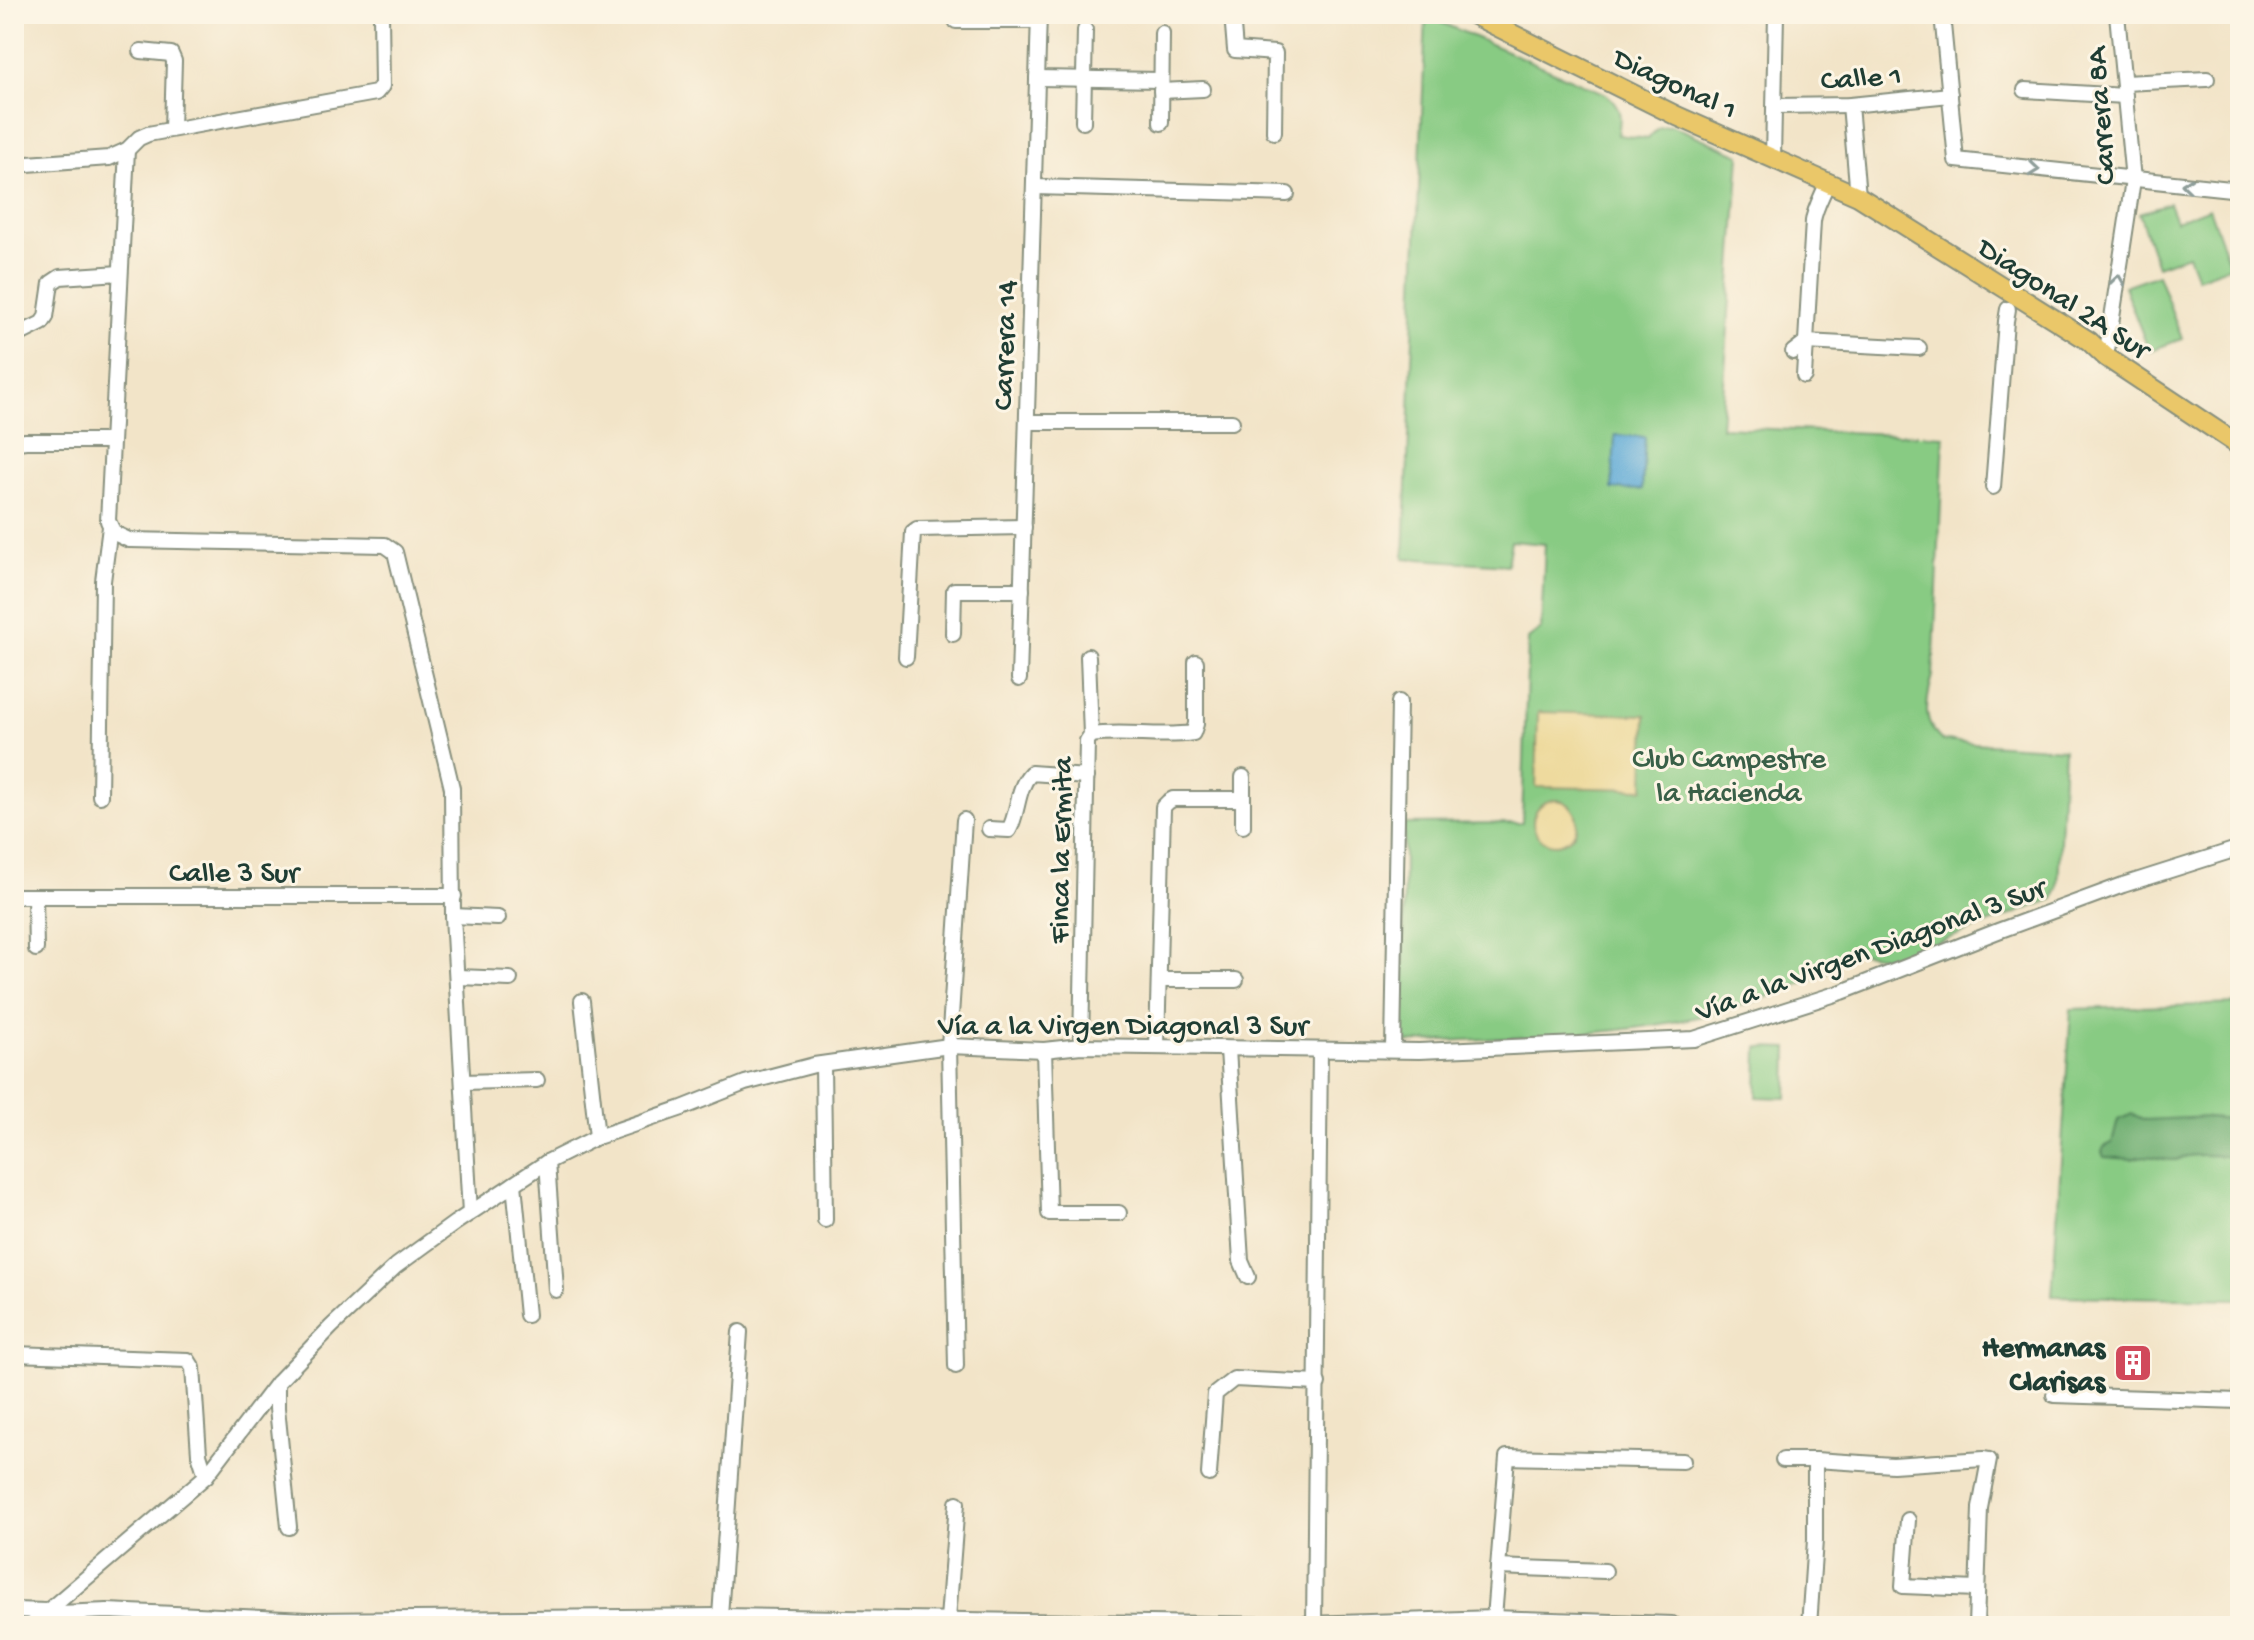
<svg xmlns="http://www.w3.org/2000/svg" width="2254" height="1640" font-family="'Gochi Hand',sans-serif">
<rect width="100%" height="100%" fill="#fcf5e5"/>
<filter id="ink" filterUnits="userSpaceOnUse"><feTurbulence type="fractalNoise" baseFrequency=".0125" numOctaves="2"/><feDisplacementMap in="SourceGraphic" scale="16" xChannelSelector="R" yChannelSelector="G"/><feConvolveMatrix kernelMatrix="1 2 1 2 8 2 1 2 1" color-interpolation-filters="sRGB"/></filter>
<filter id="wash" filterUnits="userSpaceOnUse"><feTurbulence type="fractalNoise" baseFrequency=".006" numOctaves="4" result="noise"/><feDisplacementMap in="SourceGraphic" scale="32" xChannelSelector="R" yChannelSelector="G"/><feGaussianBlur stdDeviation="1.8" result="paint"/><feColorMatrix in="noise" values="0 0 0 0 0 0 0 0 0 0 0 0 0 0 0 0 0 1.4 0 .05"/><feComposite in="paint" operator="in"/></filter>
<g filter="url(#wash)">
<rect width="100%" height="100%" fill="#f2e4c8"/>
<g fill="#88cb83" stroke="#54845c" stroke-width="2">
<path d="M1426 16 1606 94C1622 106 1621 117 1618 135L1648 139 1658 128 1671 125 1740 155 1721 427 1944 436 1933 675C1927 701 1920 719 1942 741L2064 749 2058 888 2054 899 1925 947 1887 957 1845 950C1843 955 1840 962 1836 966 1827 974 1804 982 1792 987 1670 1040 1534 1035 1403 1043L1404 824 1522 823 1528 639 1541 629 1545 544 1511 541 1507 565 1404 558Z"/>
<polygon points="2169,203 2176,221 2209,208 2230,266 2197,278 2188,255 2157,266 2139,213"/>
<polygon points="2158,274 2182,339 2149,351 2124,286"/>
<polygon points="2240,1004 2240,1299 2052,1296 2071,1009"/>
<polygon points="1758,1047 1788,1048 1787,1098 1757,1097"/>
</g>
<path fill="#6eaf71" stroke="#467652" stroke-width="2" d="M2132 1114 2145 1120 2209 1117 2240 1120V1156C2223 1157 2205 1153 2188 1156 2184 1156 2181 1159 2176 1160 2161 1161 2147 1152 2132 1159L2104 1157 2102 1152 2104 1147 2112 1143 2118 1120Z"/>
<g fill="#eeda9e" stroke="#868c69" stroke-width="2">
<polygon points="1538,712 1646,715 1644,789 1536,787"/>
<circle cx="1555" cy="822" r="22"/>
</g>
<polygon fill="#5eaad7" stroke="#3e7486" stroke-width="2" points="1615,435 1645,437 1642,490 1612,489"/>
</g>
<g filter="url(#ink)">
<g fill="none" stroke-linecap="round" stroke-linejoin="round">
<g stroke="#88907e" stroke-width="18">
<g id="minor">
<polyline points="1232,14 1235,50 1275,53 1274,132"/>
<polyline points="1942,14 1956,160 2240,190"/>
<polyline points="956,21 1039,21"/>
<polyline points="141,51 171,54 174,61 172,129"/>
<polyline points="1037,78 1161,80"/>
<polyline points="2124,83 2207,79"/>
<polyline points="2025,90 2125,96"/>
<polyline points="1161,91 1203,89"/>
<polyline points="1850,105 1858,196"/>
<polyline points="1775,106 1850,105 1950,95"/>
<polyline points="1083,122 1085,30"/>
<polyline points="1161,123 1162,33"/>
<polyline points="127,150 108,521 114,533 129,540 385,545 395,552 452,788 453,916 470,1213"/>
<polyline points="1773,158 1776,14"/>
<polyline points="14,165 109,158 127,150 139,138 148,134 376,93 382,86 381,14"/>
<polyline points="1035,187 1287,194"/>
<polyline points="22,333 42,323 46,317 51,283 60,277 120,273"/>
<polyline points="1793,352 1806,342 1919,348"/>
<polyline points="2106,357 2133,180 2117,14"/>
<path d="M1804 376 1813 221C1815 207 1823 195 1828 181"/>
<polyline points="1027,422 1232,422"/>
<polyline points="14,447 17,442 26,441 112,441"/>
<polyline points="1993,487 2006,321 2008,309"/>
<polyline points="953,634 954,590 1022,590"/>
<polyline points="906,657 913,532 917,529 1024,527"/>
<polyline points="1019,679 1039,14"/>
<path d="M1091 735C1125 730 1159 738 1193 733L1196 724V662"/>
<polyline points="100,796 103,581 110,527"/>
<polyline points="1243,826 1243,777"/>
<path d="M989 829 1009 830C1019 812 1016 789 1031 773L1087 777"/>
<polyline points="14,896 454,896"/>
<polyline points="35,896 36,949"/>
<polyline points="453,916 498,918"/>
<polyline points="458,977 510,979"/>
<polyline points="1160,980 1236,980"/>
<polyline points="582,1001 597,1137"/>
<polyline points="1081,1046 1087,741 1091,735 1088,656"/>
<polyline points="1157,1047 1163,807 1168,802 1173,799 1243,799"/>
<polyline points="1228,1049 1241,1261 1248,1277"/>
<polyline points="1044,1050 1049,1213 1119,1213"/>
<polyline points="1393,1050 1399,702"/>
<polyline points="823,1064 825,1220"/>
<polyline points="463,1082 537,1080"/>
<polyline points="547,1162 556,1290"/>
<polyline points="514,1184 527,1315"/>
<polyline points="14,1354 188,1360 193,1368 199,1454 206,1476"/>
<polyline points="956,1366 949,1046 964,820"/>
<polyline points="277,1383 277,1408 289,1527"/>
<polyline points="2054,1395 2240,1401"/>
<polyline points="1783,1460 1815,1460 1815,1540 1809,1626"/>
<polyline points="1815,1460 1893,1465 1983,1459 1989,1460 1980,1508 1976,1626"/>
<polyline points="1209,1474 1215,1394 1234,1379 1318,1383"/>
<polyline points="1908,1520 1903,1586 1977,1589"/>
<polyline points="1498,1567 1605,1571"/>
<polyline points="14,1610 47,1611 60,1613 107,1611 309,1620 720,1616 1276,1625 1494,1618 1672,1624"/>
<polyline points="720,1616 740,1332"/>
<polyline points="1494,1618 1507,1457 1683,1461"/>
<polyline points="948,1619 957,1503"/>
<polyline points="30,1626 206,1476 277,1383 331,1327 396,1266 455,1223 547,1162 597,1137 682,1108 745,1083 814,1065 949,1046 1044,1050 1081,1046 1419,1051 1694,1039 1842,992 1998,931 2123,885 2240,848"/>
<polyline points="1314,1626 1320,1050"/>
</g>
</g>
<g stroke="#88907e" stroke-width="22">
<polyline id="major" points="1472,14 1677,116 1858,196 2089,341 2106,357 2240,446"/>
</g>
<use href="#minor" stroke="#fff" stroke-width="14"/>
<use href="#major" stroke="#eac769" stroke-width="18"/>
</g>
<defs><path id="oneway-chevron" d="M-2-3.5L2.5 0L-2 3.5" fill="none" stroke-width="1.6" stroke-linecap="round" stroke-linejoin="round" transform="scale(2)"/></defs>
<g stroke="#8f9e9a">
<use href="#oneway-chevron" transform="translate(2034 169) rotate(6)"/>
<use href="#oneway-chevron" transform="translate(2187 185) rotate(-174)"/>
<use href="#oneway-chevron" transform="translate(2118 280) rotate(-82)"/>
</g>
</g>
<defs>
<g id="building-square" transform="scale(2)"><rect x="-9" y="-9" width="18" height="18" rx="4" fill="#d1495b" stroke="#fcf5e5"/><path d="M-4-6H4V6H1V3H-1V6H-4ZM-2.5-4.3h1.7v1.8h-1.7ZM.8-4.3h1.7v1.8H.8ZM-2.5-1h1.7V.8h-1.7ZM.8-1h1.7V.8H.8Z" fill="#fff"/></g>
</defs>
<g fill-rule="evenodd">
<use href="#building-square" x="2133" y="1363"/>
</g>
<g text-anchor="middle" stroke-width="6" stroke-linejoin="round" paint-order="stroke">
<g font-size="30" fill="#1f3d34" stroke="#fcf5e5">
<text transform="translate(1861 76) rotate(-4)" y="10">Calle 1</text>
<text transform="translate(1676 82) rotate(25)" y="10">Diagonal 1</text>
<text transform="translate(2099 116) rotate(-94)" y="10">Carrera 8A</text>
<text transform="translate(2065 297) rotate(33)" y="10">Diagonal 2A Sur</text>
<text transform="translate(1003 345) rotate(-88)" y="10">Carrera 14</text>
<text transform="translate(1059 850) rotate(-89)" y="10">Finca la Ermita</text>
<text x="234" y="881">Calle 3 Sur</text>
<text transform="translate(1870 948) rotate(-20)" y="10">Vía a la Virgen Diagonal 3 Sur</text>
<text x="1123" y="1034">Vía a la Virgen Diagonal 3 Sur</text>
</g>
<g font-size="30" fill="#396048" stroke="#fcf5e5">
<text x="1729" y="767">Club Campestre<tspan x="1729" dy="34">la Hacienda</tspan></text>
</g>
<g font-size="30" font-weight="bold" fill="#1f3d34" stroke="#fcf5e5" text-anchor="end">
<text x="2105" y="1356">Hermanas<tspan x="2105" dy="34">Clarisas</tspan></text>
</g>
</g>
<rect width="2254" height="1640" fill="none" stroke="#fcf5e5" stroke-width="48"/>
</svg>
